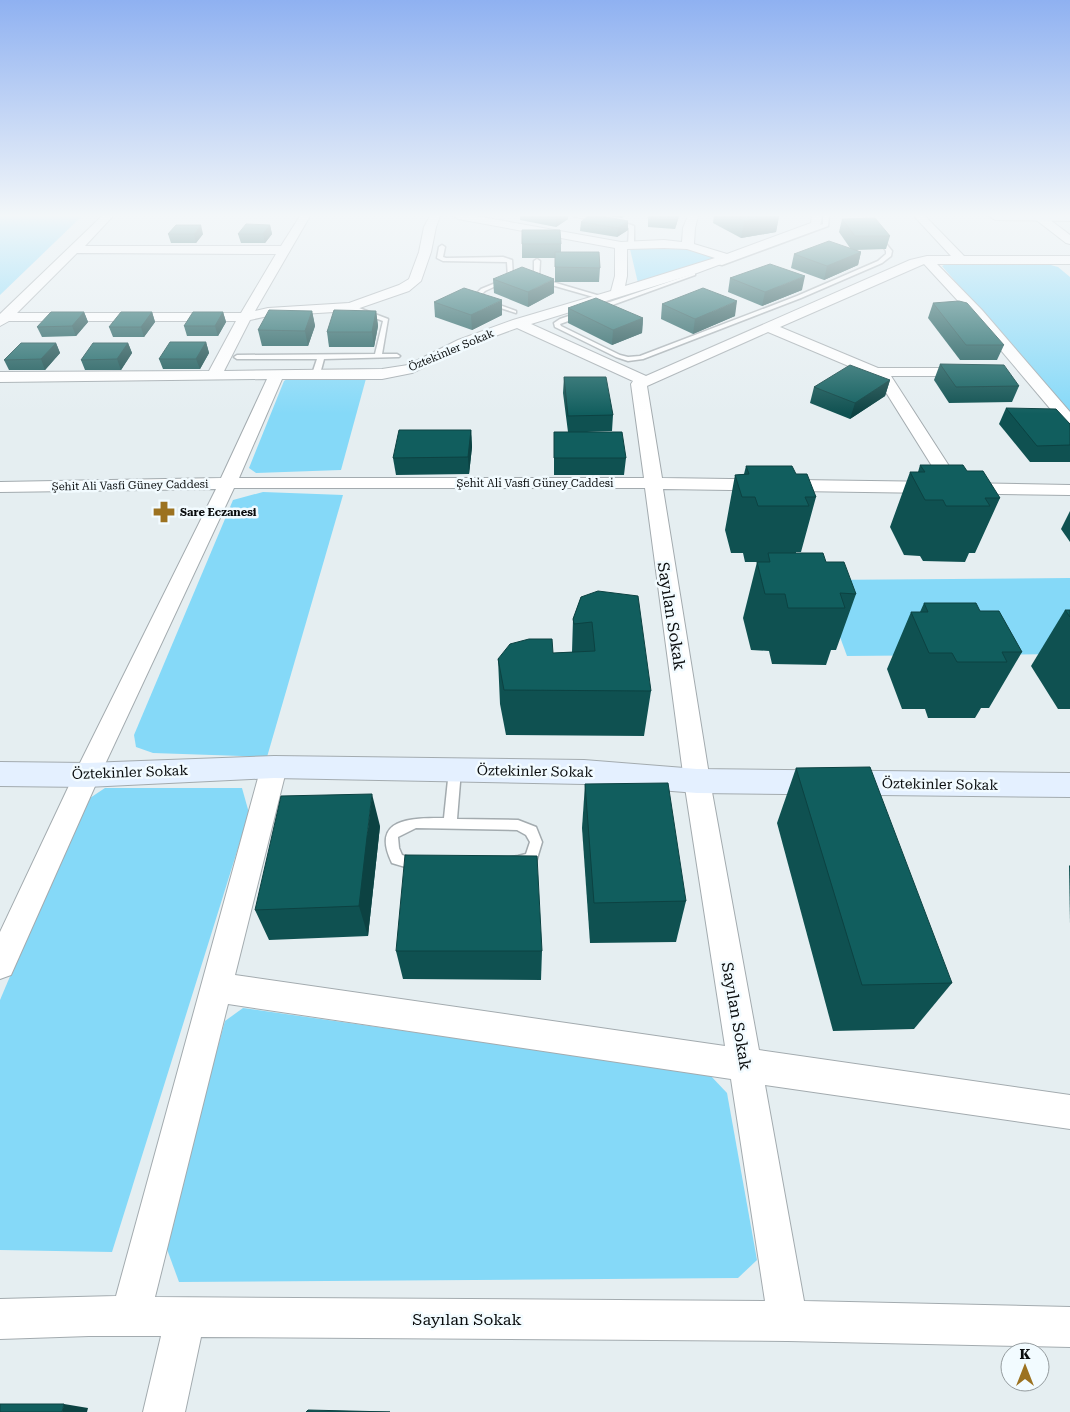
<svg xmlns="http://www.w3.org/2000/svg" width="1070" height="1412" font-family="'Roboto Serif',serif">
<rect width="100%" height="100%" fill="#e5eef1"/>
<g fill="#85d9f8">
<polygon points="0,216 82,216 0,295"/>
<polygon points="691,248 718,257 642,284 638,283 630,249"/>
<polygon points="948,263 1047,264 1058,267 1070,277 1070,414 942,266"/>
<polygon points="367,375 341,470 256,473 249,468 284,381 292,376"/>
<polygon points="263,492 343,495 267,757 153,753 136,747 134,735 233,500"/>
<polygon points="1070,578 1070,654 847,656 819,580"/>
<polygon points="105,788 242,788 249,813 112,1252 0,1250 0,1000 84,802"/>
<polygon points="243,1008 709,1074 727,1093 757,1260 738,1278 179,1282 164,1241 225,1021"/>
</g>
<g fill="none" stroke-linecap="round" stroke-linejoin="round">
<g stroke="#a3abaf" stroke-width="3">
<g id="lane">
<polygon points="573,216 616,220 634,226 634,245 631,247 628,245 629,228"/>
<polygon points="823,216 829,216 828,226 722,265 717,264 823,224"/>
<polygon points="875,235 879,235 892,251 891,256 882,263 801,298 643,359 628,361 616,357 555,327 554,323 560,319 695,273 695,275 560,324 561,326 620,355 628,357 640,356 797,296 878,261 886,254 886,251"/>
<polygon points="442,245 445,247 443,257 446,258 503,257 512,260 513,278 485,291 480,296 483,299 516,311 516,313 479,301 474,296 481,289 508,278 507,262 443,261 437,258 439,247"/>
<polygon points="537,259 540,261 539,278 607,298 604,300 534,280 534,261"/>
<polygon points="351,305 388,319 382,354 397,354 400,356 399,357 324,359 320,374 316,376 312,374 317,359 237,359 234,357 237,355 375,354 383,321 349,308 348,307"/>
<path d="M455 765 459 767 461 770 457 819 518 820 536 827 542 842 536 862C492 877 436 878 392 863 370 818 411 818 444 818L449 770 451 767ZM416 828 517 830 526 835 530 842 526 854 518 856C481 862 438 867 402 855L399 848 398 837Z"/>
</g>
</g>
<g stroke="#a3abaf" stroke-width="2">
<g id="street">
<path d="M102 216H113L85 246H281L300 216H310L255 311 268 308 349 303 399 285 409 279 419 252 424 227 430 216H440L436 227 431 252 421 281 409 291 351 311 268 316 250 320 224 371 382 369 408 365 458 340 513 320 611 291 615 276V248L458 219 453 216H476L621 242 664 240 682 242 683 228 688 216H698L695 228 694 244 727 254 811 223 812 216H822L820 227 697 273 531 324 646 376 910 260 927 256H951L914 216H925L964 256H1070V264H937L982 310 1070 412V427L1064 425 972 316 924 264 780 327 878 368H974L977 371 974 374 969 376H891L960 483 1070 485V495L663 489 710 781 759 1050 1070 1095V1129L765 1085 804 1301 1070 1307V1347L788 1341 201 1337 185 1412H143L161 1336H89L0 1339V1299L116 1296 261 767 265 760 274 757 283 760 287 767 235 975 725 1046 684 781 645 488H234L100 775 11 975 0 979V932L74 775 216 489 0 492V482L221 478 267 379 0 382V372L209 371 236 321H9L0 326V314ZM664 248 687 249 715 258 625 286 627 276V249ZM77 253 276 254 241 313H17ZM517 328 633 381 631 384 644 478H239L282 379H382L412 373 468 346ZM768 332 877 378 942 482 662 478 647 386ZM228 1004 731 1079 765 1301 155 1297Z"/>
<polygon points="1034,216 1045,216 1070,235 1070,244 1066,243 1035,219"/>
</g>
</g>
<g stroke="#a3abaf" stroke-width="2">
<g id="secondary">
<polygon points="989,216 1070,216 1070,221 995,220"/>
<polygon points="274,756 584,760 697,769 1070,773 1070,797 697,793 584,784 274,778 87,787 0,786 0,762 87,763"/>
</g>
</g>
<use href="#lane" fill="#fff" fill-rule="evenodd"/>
<use href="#street" fill="#fff" fill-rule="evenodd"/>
<use href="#secondary" fill="#e4f0ff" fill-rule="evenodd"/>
</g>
<g fill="#0f5151">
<polygon points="520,216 568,216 568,219 556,227 520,220"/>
<polygon points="607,216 625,216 622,218"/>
<polygon points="679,216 675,229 648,227 648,218"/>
<polygon points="714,216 779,216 776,232 741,238 713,223"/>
<polygon points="842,219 890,236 886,249 856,250 861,252 858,265 824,280 791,268 794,254 850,248 839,232"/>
<polygon points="628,221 628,230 617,237 580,231 581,222"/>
<polygon points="270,225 272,234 265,243 241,243 238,234"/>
<polygon points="522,230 561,244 561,252 600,268 599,282 555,282 555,258 522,258"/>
<polygon points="168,234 203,234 196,243 171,243"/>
<polygon points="730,278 802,290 762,306 728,292"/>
<polygon points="493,279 554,293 528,307 494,293"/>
<polygon points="434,302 502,315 472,330 435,317"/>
<polygon points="933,303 1004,345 997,360 960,360 928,318"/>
<polygon points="662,304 735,316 693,334 661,319"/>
<polygon points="568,308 643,318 642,333 612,345 568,323"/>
<polygon points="312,311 315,326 308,346 262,346 258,330"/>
<polygon points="376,311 378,326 374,347 329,347 327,332"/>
<polygon points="84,312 88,322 76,336 42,337 37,327"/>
<polygon points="152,312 155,322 144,337 113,337 109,327"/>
<polygon points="223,312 226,322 218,336 187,336 184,326"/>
<polygon points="206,342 209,353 200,369 163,369 159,359"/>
<polygon points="56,343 60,353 45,370 9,370 4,360"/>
<polygon points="128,343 132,353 121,370 85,370 81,360"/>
<polygon points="940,364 1019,386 1012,402 949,403 934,380"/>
<polygon points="564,377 613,415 612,431 587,432 626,458 624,475 554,475 554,432 568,432 563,393"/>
<polygon points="890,380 885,396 850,419 810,403 814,387"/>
<polygon points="1006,408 1070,424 1070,462 1030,462 999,424"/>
<polygon points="471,430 472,447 469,474 396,475 393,458"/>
<polygon points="920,465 1000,498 975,553 969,553 965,562 923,561 920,556 904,555 890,527 910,472 918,472"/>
<polygon points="746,466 796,474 816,497 801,552 796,552 796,553 826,562 856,594 836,650 831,650 826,665 772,664 769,651 751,650 743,618 757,562 745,562 743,553 731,553 725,530 735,475 744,474"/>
<polygon points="1070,511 1070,542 1061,529"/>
<polygon points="581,597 651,691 644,736 506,735 500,704 498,659 553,653 572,652 573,619"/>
<polygon points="924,603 1022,652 989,708 981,708 975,718 928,718 925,709 902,709 887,669 911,612 920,612"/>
<polygon points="1065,610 1070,610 1070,709 1058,709 1031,666"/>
<polygon points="796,768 952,983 914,1029 833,1031 777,823"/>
<polygon points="585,784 686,901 676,942 590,943 582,828"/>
<polygon points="380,826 368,936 269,940 255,910"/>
<polygon points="1070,865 1070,924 1069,866"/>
<polygon points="396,951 542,951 541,980 403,979"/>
</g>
<g fill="#0c4242">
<polygon points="559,216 568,216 568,219 556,227 556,218"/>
<polygon points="678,216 679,216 675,229 676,220"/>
<polygon points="772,216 779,216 776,232 741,238 744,221"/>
<polygon points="628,221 628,230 617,237 618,228"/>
<polygon points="201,225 203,234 196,243 194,234"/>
<polygon points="270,225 272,234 265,243 263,234"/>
<polygon points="861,252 858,265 824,280 827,266"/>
<polygon points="805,276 802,290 762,306 765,292"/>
<polygon points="554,279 554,293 528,307 528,292"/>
<polygon points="502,300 502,315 472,330 471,315"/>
<polygon points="737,301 735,316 693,334 695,319"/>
<polygon points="312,311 315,326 308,346 305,331"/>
<polygon points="376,311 378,326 374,347 372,332"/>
<polygon points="84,312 88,322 76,336 72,326"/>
<polygon points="152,312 155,322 144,337 141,327"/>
<polygon points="223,312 226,322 218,336 215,326"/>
<polygon points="643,318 642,333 612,345 613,330"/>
<polygon points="206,342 209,353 200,369 196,359"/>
<polygon points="56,343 60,353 45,370 41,359"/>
<polygon points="128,343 132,353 121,370 117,359"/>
<polygon points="890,380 885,396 850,419 855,403"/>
<polygon points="471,430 472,447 469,474 468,457"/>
<polygon points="372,794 380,826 368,936 359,906"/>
<polygon points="64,1404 88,1408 87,1412 62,1412"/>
</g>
<g fill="#115e5e" stroke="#0c4242">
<polygon points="545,216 559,216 556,218"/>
<polygon points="588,216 601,216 628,221 618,228 581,222"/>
<polygon points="649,216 678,216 676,220 648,218"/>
<polygon points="735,216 772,216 744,221"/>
<polygon points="875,218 890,236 855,236 842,219"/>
<polygon points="246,224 270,225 263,234 238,234"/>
<polygon points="176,225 201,225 194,234 168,234"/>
<polygon points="522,230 560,230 561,244 522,244"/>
<polygon points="829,241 861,252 827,266 794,254"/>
<polygon points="555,252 599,252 600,268 555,267"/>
<polygon points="770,264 805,276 765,292 730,278"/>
<polygon points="522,267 554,279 528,292 493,279"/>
<polygon points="464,288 502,300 471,315 434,302"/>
<polygon points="703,288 737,301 695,319 662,304"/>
<polygon points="596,298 643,318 613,330 568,308"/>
<polygon points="959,301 967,303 1004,345 966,345 933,303"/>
<polygon points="269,310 312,311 305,331 258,330"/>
<polygon points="334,310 376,311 372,332 327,332"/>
<polygon points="51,312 84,312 72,326 37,327"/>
<polygon points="121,312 152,312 141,327 109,327"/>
<polygon points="193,312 223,312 215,326 184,326"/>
<polygon points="170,342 206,342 196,359 159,359"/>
<polygon points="21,343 56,343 41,359 4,360"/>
<polygon points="93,343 128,343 117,359 81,360"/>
<polygon points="940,364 1004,365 1019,386 956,387"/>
<polygon points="850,365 890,380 855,403 814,387"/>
<polygon points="564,377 606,377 613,415 568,416"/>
<polygon points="1006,408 1056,409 1070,424 1070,445 1037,446"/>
<polygon points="399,430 471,430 468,457 393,458"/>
<polygon points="554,432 622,432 626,458 554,458"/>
<polygon points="920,465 963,465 967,471 983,471 1000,498 985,498 990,506 946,506 943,500 925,500 910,472 925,472"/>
<polygon points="746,466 792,466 796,474 807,474 816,497 805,497 809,506 758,506 755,497 742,497 735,475 749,474"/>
<polygon points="768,553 823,553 826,562 844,562 856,594 840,593 845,608 788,608 785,594 765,594 757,562 770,562"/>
<polygon points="598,591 638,596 651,691 504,690 498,659 510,644 529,639 552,639 553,653 595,651 592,622 574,624 573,619 581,597"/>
<polygon points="924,603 976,603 980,611 999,611 1022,652 1002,652 1007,662 957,662 952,653 929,653 911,612 928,612"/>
<polygon points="1065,610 1070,610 1070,617"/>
<polygon points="870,767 952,983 862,985 796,768"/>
<polygon points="668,783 686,901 594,903 585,784"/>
<polygon points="372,794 359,906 255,910 281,796"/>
<polygon points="405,855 537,856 542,951 396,951"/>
<polygon points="0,1404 64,1404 62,1412 0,1412"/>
<polygon points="308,1410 390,1412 306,1412"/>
</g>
<linearGradient id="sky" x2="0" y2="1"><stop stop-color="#8fb1f1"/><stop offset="0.52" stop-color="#f3f7f9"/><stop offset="1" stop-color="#f3f7f9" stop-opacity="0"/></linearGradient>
<rect width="1070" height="414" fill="url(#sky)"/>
<defs>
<g id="pharmacy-bare" transform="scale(1.725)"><path d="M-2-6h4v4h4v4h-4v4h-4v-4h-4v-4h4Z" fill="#9c7220" stroke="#f2fbff" stroke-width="2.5" paint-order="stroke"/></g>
</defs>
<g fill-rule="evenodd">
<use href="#pharmacy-bare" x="164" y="512"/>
</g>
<g text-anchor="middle" stroke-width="5" stroke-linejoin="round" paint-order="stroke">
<g font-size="11" fill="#0a0d0e" stroke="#f2fbff">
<text transform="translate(451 350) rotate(-23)" y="4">Öztekinler Sokak</text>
<text x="535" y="487">Şehit Ali Vasfi Güney Caddesi</text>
<text transform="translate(130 485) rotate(-1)" y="4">Şehit Ali Vasfi Güney Caddesi</text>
</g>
<g font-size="11" font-weight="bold" fill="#0a0d0e" stroke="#f2fbff" text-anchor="start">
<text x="180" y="516">Sare Eczanesi</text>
</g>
<g font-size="14" fill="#0a0d0e" stroke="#f2fbff">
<text transform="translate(535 771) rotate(1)" y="5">Öztekinler Sokak</text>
<text transform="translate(130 772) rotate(-2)" y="5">Öztekinler Sokak</text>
<text transform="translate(940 784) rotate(1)" y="5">Öztekinler Sokak</text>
</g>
<g font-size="16" fill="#0a0d0e" stroke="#f2fbff">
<text transform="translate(672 616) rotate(81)" y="6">Sayılan Sokak</text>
<text transform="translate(737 1016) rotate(80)" y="6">Sayılan Sokak</text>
<text x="467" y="1325">Sayılan Sokak</text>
</g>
</g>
<g transform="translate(1025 1367)"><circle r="24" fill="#f2fbff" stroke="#959c9f"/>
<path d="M0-4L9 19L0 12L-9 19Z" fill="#9c7220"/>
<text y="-8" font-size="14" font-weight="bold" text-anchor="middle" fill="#0a0d0e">K</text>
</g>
</svg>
